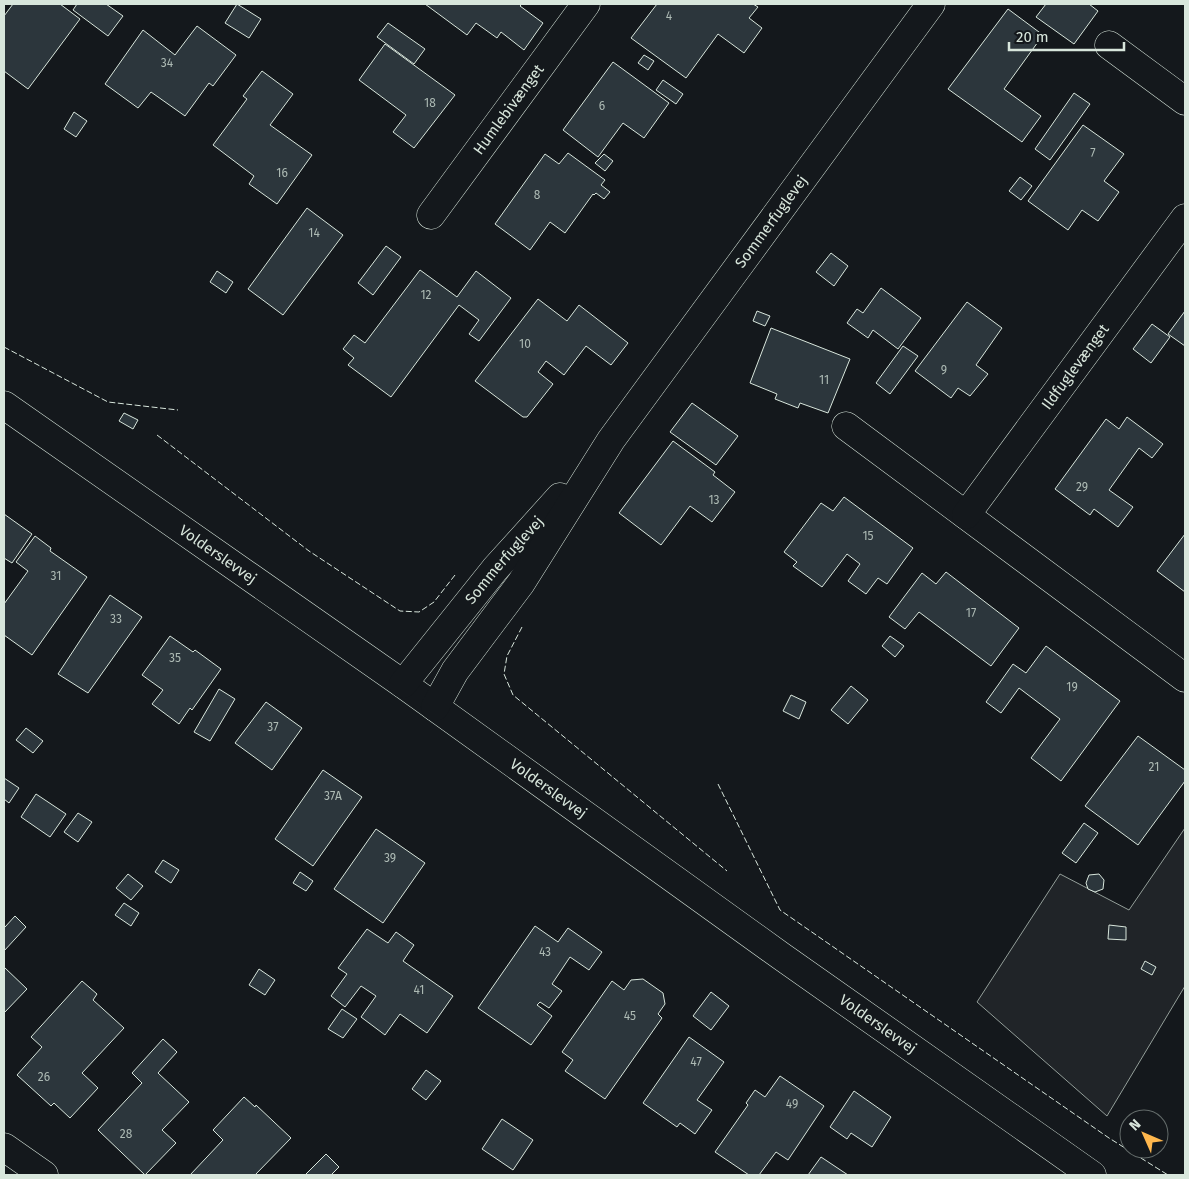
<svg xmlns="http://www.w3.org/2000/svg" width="1189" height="1179" font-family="'Fira Sans',sans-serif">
<rect width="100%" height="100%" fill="#14181c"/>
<polygon fill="#202428" stroke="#939e99" points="1185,828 1185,986 1107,1116 977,1002 1060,874 1129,910"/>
<g fill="#2c363c" stroke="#d8e6dc">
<polygon points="13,4 60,4 80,19 28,89 4,71 4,16"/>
<polygon points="77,4 106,4 123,16 108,36 73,10"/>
<polygon points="237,4 261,19 249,38 225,23"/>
<polygon points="425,4 522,4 520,6 543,23 524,50 501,32 497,38 476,23 467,35"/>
<polygon points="657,4 753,4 758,7 749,18 762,28 744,53 718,34 686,78 631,38"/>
<polygon points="1046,4 1089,4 1098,11 1074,44 1036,17"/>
<polygon points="1008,9 1043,35 1004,89 1041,116 1022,142 948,89"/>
<polygon points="388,23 425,49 414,64 377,37"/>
<polygon points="197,26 236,55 213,86 209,83 185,116 151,92 138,108 105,84 143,30 175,55"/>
<polygon points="385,44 455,95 414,148 393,132 406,115 359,80"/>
<polygon points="644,55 654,61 648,70 638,63"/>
<polygon points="613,62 669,103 644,138 623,123 598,157 563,130"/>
<polygon points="262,71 293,94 270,125 312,155 277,204 249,184 254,176 213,145 247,99 243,96"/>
<polygon points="663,80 683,94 676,104 656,90"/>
<polygon points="1074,93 1090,104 1050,160 1035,149"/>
<polygon points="74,112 87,121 76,137 64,129"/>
<polygon points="1083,125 1124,154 1104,181 1119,192 1098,221 1082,210 1068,230 1028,201"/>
<polygon points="568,153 605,180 601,185 610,192 604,199 596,193 594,195 593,194 565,233 550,222 530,250 495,224 545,154 559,164"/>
<polygon points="604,154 613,161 605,171 595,163"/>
<polygon points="1020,177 1032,186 1021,200 1009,191"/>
<polygon points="307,208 343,235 283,315 248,289"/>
<polygon points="386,246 401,257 373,295 358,283"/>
<polygon points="831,253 848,266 834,286 816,272"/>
<polygon points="420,270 457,297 476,271 511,298 479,341 469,334 479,320 459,305 391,397 348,365 354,358 343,349 354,335 365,343"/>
<polygon points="217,271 233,282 226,293 210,282"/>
<polygon points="881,288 921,318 898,349 873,330 868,338 847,323 857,309 863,313"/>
<polygon points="538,299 567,321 579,305 628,343 611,365 586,346 564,375 546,361 538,372 553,384 527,417 523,417 475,381"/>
<polygon points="967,302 1002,328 976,365 988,374 970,396 958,388 951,398 915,371"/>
<polygon points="757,311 770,316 765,326 753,321"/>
<polygon points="1185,311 1185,346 1168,334"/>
<polygon points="1152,324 1170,337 1151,363 1133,349"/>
<polygon points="771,328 850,359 828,413 800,403 798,408 775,399 777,394 750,383"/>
<polygon points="903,346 918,356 890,394 876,383"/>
<polygon points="692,403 738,436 716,465 670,432"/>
<polygon points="124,413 138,420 133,429 119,421"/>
<polygon points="1127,417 1163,444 1152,458 1139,448 1109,490 1133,507 1118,527 1094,509 1090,515 1055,489 1106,419 1119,429"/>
<polygon points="673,441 715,472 713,475 735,492 712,522 690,506 661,545 619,513"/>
<polygon points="844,497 913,548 887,584 878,578 866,594 848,581 860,564 847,554 822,587 793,566 797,562 784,552 821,503 833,511"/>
<polygon points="4,514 32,534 12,563 4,558"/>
<polygon points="1185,534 1185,592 1157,571"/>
<polygon points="35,536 51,548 50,551 87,577 32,655 4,635 4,604 28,571 16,562"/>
<polygon points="946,572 1019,628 991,666 919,612 905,629 889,617 922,573 936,584"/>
<polygon points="110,595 142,617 88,693 58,674"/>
<polygon points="170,636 193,652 195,650 221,669 192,710 190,708 179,724 152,704 163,690 142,675"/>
<polygon points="890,636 904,646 895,657 882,646"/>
<polygon points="1046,646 1120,701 1061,781 1031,758 1060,719 1019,688 1001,713 986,702 1013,664 1026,673"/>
<polygon points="851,686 868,700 848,724 831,710"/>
<polygon points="219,689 235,699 210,741 194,732"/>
<polygon points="791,695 806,702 799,719 783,711"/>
<polygon points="266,702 302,728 272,770 235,743"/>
<polygon points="26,728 43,741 33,753 16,740"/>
<polygon points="1138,736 1185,770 1185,781 1138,845 1085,806"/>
<polygon points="323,770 362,797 313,866 275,839"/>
<polygon points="4,778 19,788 9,803 4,799"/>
<polygon points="36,794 66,814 50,837 21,817"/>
<polygon points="78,813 92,822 78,842 64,832"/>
<polygon points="1084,823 1098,833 1076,863 1062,853"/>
<polygon points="376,829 425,863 383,923 334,889"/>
<polygon points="163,860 179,870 171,883 155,872"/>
<polygon points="300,872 313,881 306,891 293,883"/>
<polygon points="128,874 143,886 131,900 116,888"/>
<polygon points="1099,874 1104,880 1103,889 1095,892 1088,889 1086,883 1089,875"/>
<polygon points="124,903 139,913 131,926 115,915"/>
<polygon points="15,916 26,927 4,951 4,926 5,927"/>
<polygon points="1109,925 1126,927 1126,940 1108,939"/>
<polygon points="535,926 558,942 568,928 602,952 589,970 570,957 552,984 562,991 549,1008 540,1002 537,1005 552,1016 531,1045 478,1008"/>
<polygon points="367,929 388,943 396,932 414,945 403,961 453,996 427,1033 400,1014 385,1035 361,1017 376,996 361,986 345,1007 331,996 347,974 338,968"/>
<polygon points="1145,961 1156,967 1152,975 1141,969"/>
<polygon points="4,967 27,989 4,1013"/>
<polygon points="259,969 275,980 265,995 249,985"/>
<polygon points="643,979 663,993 665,1004 658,1014 662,1018 605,1099 565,1071 573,1060 562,1052 612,981 624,990 631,980"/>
<polygon points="82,981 97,994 93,1000 124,1028 82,1073 98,1088 70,1118 54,1103 51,1106 17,1075 42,1047 31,1037"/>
<polygon points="711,992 729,1006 711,1030 693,1016"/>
<polygon points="342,1009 357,1019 343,1038 328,1029"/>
<polygon points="689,1037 724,1062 697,1100 712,1110 695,1134 680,1123 677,1127 643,1103"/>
<polygon points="163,1039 177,1052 158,1073 189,1102 162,1130 176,1143 145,1175 98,1130 142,1083 132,1073"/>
<polygon points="426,1070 441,1081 426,1100 412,1089"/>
<polygon points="780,1076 824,1106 788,1160 776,1152 759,1175 749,1175 715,1152 748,1105 746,1103 755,1090 765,1097"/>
<polygon points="854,1091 891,1117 872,1147 851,1133 847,1139 830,1127"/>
<polygon points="244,1097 255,1107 256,1105 291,1138 255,1175 190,1175 223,1140 213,1130"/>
<polygon points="502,1119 533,1140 513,1170 482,1149"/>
<polygon points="326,1154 339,1167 331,1175 305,1175"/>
<polygon points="821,1157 848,1175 808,1175"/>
</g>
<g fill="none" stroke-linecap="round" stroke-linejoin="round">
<g stroke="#d8e6dc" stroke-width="29">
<g id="minor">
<polyline points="1109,45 1185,101"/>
<path id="s1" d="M431 215 586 4"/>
<path id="s2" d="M4 405 403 684 781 956 1092 1175"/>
<polyline points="846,426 1185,678"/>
<path id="s3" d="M966 515 1185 218"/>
<path id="s4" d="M403 684 495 569 560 497"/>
<path id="s5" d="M435 707 455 671 521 583 611 440 931 4"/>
<polyline points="4,1147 44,1175"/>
</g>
</g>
<use href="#minor" stroke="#14181c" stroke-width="28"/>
<g stroke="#d8e6dc" stroke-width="1" stroke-dasharray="6 2.5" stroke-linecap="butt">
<polyline points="4,347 108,402 178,410"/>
<polyline points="157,435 309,551 400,611 419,612 434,602 455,575"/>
<polyline points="522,627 507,656 504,674 513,695 727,871"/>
<polyline points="718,784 780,910 1109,1138 1168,1175"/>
</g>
</g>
<g text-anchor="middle" stroke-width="4" stroke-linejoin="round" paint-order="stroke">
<g font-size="12" fill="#adbab4">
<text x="669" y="20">4</text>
<text x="167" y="67">34</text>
<text x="430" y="107">18</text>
<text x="602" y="110">6</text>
<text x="1093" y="157">7</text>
<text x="282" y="177">16</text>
<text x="537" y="199">8</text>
<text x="314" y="237">14</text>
<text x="426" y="299">12</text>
<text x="525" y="348">10</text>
<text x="944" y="374">9</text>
<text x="824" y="384">11</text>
<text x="1082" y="491">29</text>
<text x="714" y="504">13</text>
<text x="868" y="540">15</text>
<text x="56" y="580">31</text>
<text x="971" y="617">17</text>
<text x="116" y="623">33</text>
<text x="175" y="662">35</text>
<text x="1072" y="691">19</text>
<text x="273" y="731">37</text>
<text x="1154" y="771">21</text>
<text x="333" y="800">37A</text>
<text x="390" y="862">39</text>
<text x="545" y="956">43</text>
<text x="419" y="994">41</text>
<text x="630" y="1020">45</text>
<text x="696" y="1066">47</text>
<text x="44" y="1081">26</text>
<text x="792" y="1108">49</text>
<text x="126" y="1138">28</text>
</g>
<g font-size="15" fill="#d8e6dc" stroke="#14181c">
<text dy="5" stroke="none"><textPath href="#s1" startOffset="131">Humlebivænget</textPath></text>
<text dy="5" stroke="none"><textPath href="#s5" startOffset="591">Sommerfuglevej</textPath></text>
<text dy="5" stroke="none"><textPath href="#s3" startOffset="184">Ildfuglevænget</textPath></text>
<text dy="5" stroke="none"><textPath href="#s2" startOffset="261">Volderslevvej</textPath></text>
<text dy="5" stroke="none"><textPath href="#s4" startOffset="160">Sommerfuglevej</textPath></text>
<text dy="5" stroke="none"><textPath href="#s2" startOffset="666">Volderslevvej</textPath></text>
<text dy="5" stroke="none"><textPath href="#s2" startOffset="1071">Volderslevvej</textPath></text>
</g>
</g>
<rect width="1189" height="1179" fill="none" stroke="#d8e6dc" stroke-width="10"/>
<g transform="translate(1144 1134) rotate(315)"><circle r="24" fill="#14181c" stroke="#626a69"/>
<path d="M0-4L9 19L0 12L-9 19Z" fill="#ffb74d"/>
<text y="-8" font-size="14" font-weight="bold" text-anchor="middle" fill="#d8e6dc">N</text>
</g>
<path d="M1009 42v8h115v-8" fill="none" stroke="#d8e6dc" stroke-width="2.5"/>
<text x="1016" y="42" font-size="15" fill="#d8e6dc" stroke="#14181c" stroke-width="4" paint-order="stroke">20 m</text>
</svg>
